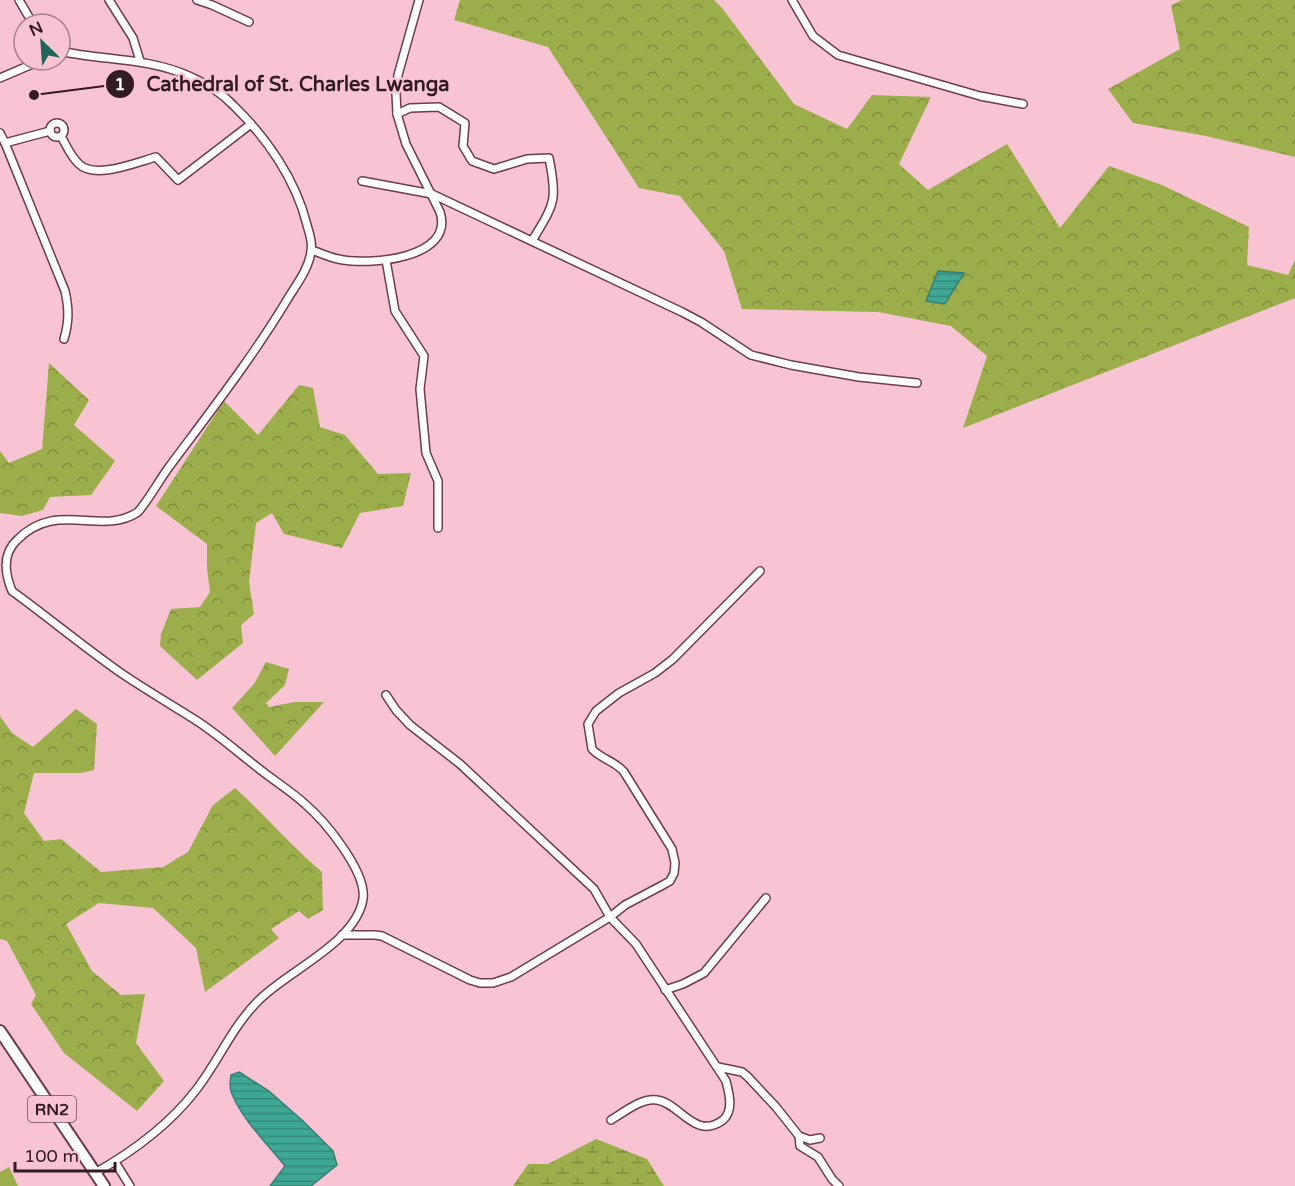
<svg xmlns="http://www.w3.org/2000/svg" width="1295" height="1186" font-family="'Varela Round',sans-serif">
<defs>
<pattern id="forest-crowns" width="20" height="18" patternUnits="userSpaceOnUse" patternTransform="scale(1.5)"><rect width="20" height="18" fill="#9cae4c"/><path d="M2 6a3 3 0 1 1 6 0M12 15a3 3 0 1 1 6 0" fill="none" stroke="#808d3f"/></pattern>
<pattern id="wetland-marsh" width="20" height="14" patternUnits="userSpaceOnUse" patternTransform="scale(1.5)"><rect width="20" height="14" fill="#9cae4c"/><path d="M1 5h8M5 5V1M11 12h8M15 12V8" fill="none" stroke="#808d3f"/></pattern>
<pattern id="water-rules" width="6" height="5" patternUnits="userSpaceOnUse" patternTransform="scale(1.5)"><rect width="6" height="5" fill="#3ea895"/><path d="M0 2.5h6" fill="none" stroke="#358879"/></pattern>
</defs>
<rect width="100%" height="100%" fill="#f8c4d3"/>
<g fill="url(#forest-crowns)">
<polygon points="460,0 714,0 722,8 794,104 847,129 872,95 931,97 899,164 928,190 1007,144 1060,228 1109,166 1162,185 1249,227 1247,265 1288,275 1295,260 1295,298 963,428 987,356 951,326 878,312 742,309 724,251 680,196 639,188 548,47 454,20"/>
<polygon points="1182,0 1295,0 1295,157 1206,136 1133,123 1108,89 1180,49 1171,5"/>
<polygon points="49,363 89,400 74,425 115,461 91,495 50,497 43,510 22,516 0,513 0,451 9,463 42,449"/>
<polygon points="299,385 313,388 320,427 345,435 378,474 411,473 403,506 360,513 342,548 284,534 272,513 256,523 249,582 254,614 241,625 243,643 197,680 160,646 161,634 171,609 200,607 210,592 207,569 207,544 156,506 224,401 258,435"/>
<polygon points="266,662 289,669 285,685 266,703 269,707 295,702 324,702 275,756 232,708 254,684"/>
<path d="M76 709 97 724 94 770 81 773H34L24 813 44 841 61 839 101 872 163 867 188 852 213 805 235 788C265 815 291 846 322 872L323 910 308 919 299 911 271 929 279 938 205 992 196 948 153 908 99 903 66 924 92 971 121 995 145 994 136 1043 164 1081 137 1111 64 1053 31 1004 36 995 7 941 0 939V716L12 733 33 747Z"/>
<polygon points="9,1167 18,1186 0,1186 0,1172"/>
</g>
<polygon fill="url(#wetland-marsh)" points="596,1139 647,1159 664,1186 513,1186 528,1164 548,1164"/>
<g fill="url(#water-rules)" stroke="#3a7e73" stroke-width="1.5">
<polygon points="938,271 964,273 945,304 926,301"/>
<path d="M239 1072 269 1091 303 1121 333 1151 337 1165 311 1186H270L285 1166C268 1145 242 1119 232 1094 229 1088 230 1081 231 1075Z"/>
</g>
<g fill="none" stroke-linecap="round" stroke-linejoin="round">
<g stroke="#703b4d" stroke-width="10">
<g id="minor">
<polyline points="19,0 33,24"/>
<polyline points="109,0 133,38 140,61"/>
<polyline points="197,0 212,5 249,22"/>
<polyline points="792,0 813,36 838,55 980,96 1023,104"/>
<path d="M60 51C104 61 146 57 189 76 205 83 222 93 234 106 267 138 296 180 307 225 309 233 313 242 311 251 309 269 296 285 287 300 252 358 210 412 169 467 158 482 150 498 138 512 100 537 57 499 17 540 2 554 5 574 12 591 49 618 84 647 121 673 146 690 172 705 197 721 220 736 241 755 262 771 276 782 292 792 305 804 325 821 367 872 363 899 356 943 287 971 258 1001 232 1027 218 1062 196 1090 170 1124 132 1152 95 1173"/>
<polyline points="0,78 42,60"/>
<path d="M397 114 410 108 439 107 465 123 463 146 472 161 494 169 527 159 549 158C558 202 554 204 532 241"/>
<circle cx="57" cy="130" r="7"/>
<polyline points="0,133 5,143 50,131"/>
<path d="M61 136C66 145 71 157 79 164 95 180 137 162 156 157L178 180 251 124"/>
<path d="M5 143 65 291C69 309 69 322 64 339"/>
<polyline points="362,181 432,194 682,312 701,322 751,355 791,365 859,377 917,383"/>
<path d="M312 250C320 253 329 257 338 259 368 266 455 259 440 212L406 144 397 114 396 94 398 75 419 0"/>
<polyline points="386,260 395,311 424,356 420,389 426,453 438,481 438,528"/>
<path d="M386 695 396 710 410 725 460 764 594 889 610 917 636 944 726 1081C729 1093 734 1111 723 1120 695 1141 680 1103 657 1100 642 1097 623 1113 611 1120"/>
<path d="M342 935H375L382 936 470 980 480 983H493L511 977 610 917 625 905 661 886 670 881 674 873 675 863 672 849 624 772C615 761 601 759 592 749L588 724 596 711 619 693 655 673 673 659 760 571"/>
<polyline points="665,990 683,984 704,973 766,898"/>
<polyline points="718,1067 742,1072 747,1076 776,1107 799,1136 810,1140 820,1138"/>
<polyline points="799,1136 800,1146 818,1157 832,1179 839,1186"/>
<polyline points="115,1162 130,1186"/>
</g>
</g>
<g stroke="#703b4d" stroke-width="14">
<polyline id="highway" points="0,1031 104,1186"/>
</g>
<use href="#minor" stroke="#fff" stroke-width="7"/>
<use href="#highway" stroke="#fff" stroke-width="10"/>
</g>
<g text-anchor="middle" stroke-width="5" stroke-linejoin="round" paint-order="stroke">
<rect fill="#f8c4d3" stroke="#6d4e58" stroke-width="1.5" x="28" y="1096" width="48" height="26" rx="4.5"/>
<g font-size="16" font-weight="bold" fill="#321b23">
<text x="52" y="1115">RN2</text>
</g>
</g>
<path fill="none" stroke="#321b23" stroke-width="2" d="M34 95L120 84"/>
<g fill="#321b23" stroke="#f8c4d3" stroke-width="2">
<circle cx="34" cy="95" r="6"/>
<circle cx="120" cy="84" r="15"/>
</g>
<g font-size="18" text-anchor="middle" font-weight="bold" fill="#fff">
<text x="120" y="90">1</text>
</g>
<g font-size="20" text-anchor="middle" font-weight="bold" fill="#321b23" stroke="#f8c4d3" stroke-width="5" stroke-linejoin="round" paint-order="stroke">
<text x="298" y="91">Cathedral of St. Charles Lwanga</text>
</g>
<g transform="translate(42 42) rotate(335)"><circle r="28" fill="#f8c4d3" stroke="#a9808d" stroke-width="1.5"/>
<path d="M0-4.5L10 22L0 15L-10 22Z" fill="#1f6559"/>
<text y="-9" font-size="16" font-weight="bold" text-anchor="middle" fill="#321b23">N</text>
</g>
<path d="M15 1162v9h100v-9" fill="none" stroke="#321b23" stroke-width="3"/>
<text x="24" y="1162" font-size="18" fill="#321b23" stroke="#f8c4d3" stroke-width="4.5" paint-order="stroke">100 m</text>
</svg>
